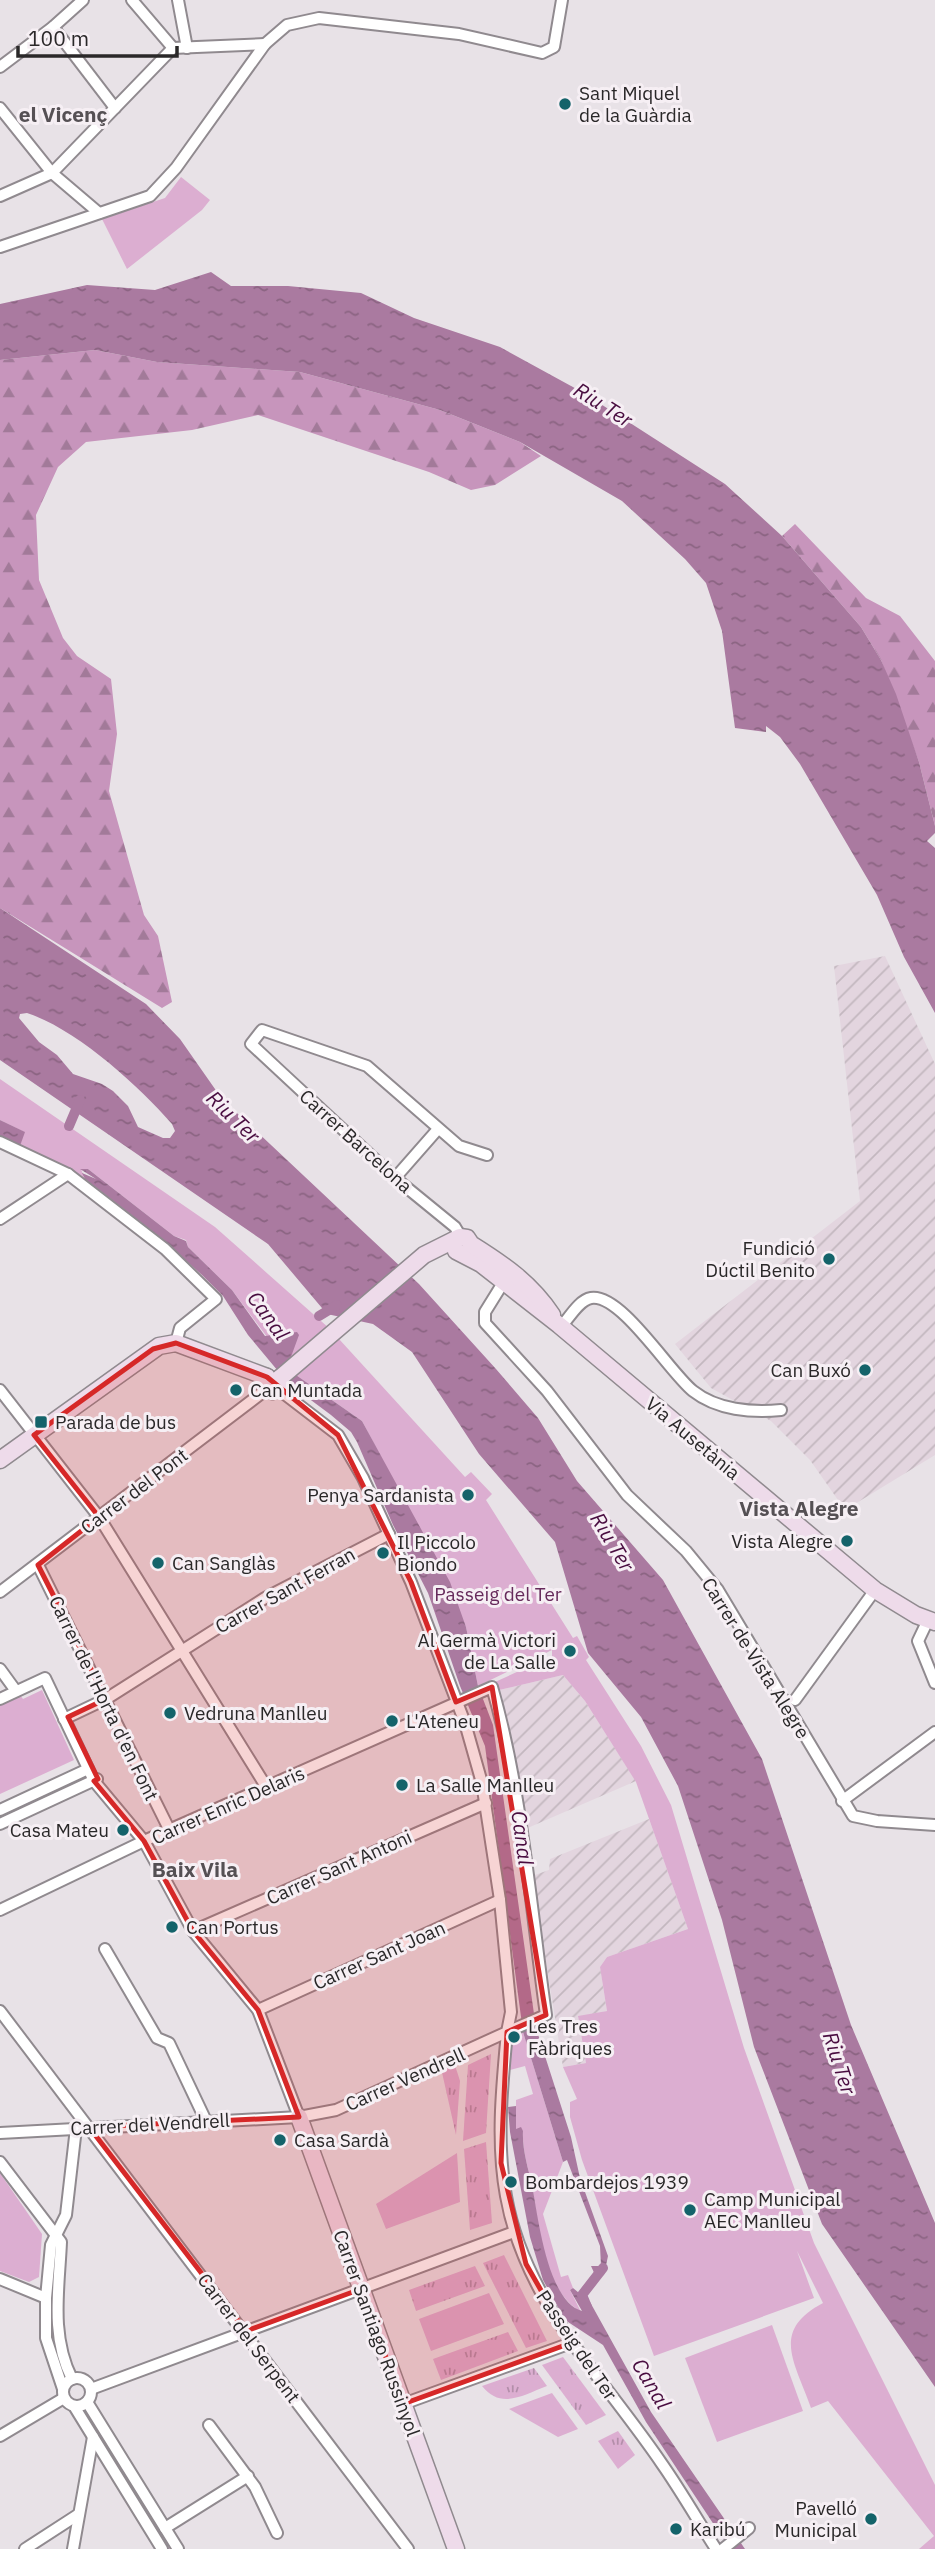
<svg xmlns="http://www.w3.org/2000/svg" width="935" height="2549" font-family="'IBM Plex Sans',sans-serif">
<defs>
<pattern id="industrial-furrows" width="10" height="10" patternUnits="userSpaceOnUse" patternTransform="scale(1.75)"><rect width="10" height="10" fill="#e3d5df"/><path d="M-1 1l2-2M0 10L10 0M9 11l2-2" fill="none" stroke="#c3b7bf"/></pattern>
<pattern id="grass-tufts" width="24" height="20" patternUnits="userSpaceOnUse" patternTransform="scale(1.75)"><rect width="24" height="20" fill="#dcaed1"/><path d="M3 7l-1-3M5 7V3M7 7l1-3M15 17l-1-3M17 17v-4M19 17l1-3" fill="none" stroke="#b38eaa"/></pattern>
<pattern id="forest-firs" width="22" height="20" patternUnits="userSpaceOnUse" patternTransform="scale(1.75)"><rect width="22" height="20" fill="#c795bc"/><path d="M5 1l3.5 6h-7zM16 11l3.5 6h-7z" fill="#a27a99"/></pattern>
<pattern id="water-ripples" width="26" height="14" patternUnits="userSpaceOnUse" patternTransform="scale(1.75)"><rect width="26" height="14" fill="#aa7aa0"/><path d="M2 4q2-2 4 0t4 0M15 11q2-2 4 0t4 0" fill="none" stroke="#8b6482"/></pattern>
</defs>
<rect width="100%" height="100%" fill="#e8e2e7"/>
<g fill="url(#industrial-furrows)">
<polygon points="885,956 935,1064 935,1455 845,1510 810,1460 771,1421 711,1388 675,1344 860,1201 834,966"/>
<polygon points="563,1675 585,1701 636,1781 523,1830 499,1690"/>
<polygon points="649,1819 688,1929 607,1957 600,1967 607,2011 578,2017 586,2063 563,2067 532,1876 549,1870 550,1859"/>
</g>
<g fill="url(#grass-tufts)">
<polygon points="491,2054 486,2133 463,2141 468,2065"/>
<polygon points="454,2062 460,2081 456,2135 441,2068"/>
<polygon points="486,2142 492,2223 470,2230 464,2149"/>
<polygon points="504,2255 547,2341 526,2348 483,2263"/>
<polygon points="475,2266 485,2286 416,2311 409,2290"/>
<polygon points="508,2332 518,2351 441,2380 433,2359"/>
<polygon points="563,2357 606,2415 586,2425 542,2365"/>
<path d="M534 2368 547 2386C523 2395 501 2410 482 2386Z"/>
<polygon points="618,2431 635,2455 618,2469 598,2441"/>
</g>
<g fill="url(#forest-firs)">
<polygon points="95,350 157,362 300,372 440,410 520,442 541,456 495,485 471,490 429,472 258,415 192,430 86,442 58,467 36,515 39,580 63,638 77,656 111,679 117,734 109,791 144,915 158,936 172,1002 162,1008 0,908 0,360"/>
<polygon points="795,524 866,598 900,616 935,661 935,826 919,762 881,660 861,627 782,536"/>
</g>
<g fill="#dcaed1">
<polygon points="181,177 210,200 202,210 127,269 102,219 165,198"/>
<polygon points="0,1079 215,1227 330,1329 288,1365 232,1290 188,1247 186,1240 174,1236 88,1169 81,1169 85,1179 69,1168 20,1146 24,1132 0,1120"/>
<path d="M339 1339 465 1477 471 1472 492 1494 486 1500 573 1638 577 1636 589 1657 586 1660 641 1746 671 1805 744 2048 814 2243 935 2485V2549H919L934 2536 828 2401 811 2408C795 2362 770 2331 823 2303L797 2251 814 2298 654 2356 582 2160 570 2117V2102L577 2099 563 2067 586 2063 578 2016 607 2011 600 1967 607 1957 688 1929 636 1782 585 1701 563 1675 499 1690 495 1682 552 1656V1650L478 1686 466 1627 412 1515 362 1421 296 1375Z"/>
<polygon points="42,1690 74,1760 0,1794 0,1704 20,1695 23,1699"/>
<path d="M523 2032 563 2162 543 2214 561 2277 568 2275 573 2288 570 2290 581 2312C542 2289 539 2225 532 2185 528 2168 522 2149 523 2131L516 2129V2100L533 2094 525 2066 510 2070 512 2036Z"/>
<polygon points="457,2153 460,2202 386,2229 376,2204"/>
<polygon points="0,2173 42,2234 39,2277 29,2282 0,2271"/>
<polygon points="489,2293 504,2324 431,2351 419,2319"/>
<polygon points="772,2325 803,2411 717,2442 685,2358"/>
<polygon points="552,2393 578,2429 558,2437 509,2409"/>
<polygon points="90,2412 174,2549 166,2549 84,2415"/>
</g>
<g fill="url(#water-ripples)" fill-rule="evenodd">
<polygon points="211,272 231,286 288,286 361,293 414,318 500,347 582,392 725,484 782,536 861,627 881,660 896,694 919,762 935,826 935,833 927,841 935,848 935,1013 904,957 877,895 800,764 780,737 766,726 766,732 735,728 722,631 706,583 685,559 622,501 520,442 440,410 300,372 157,362 95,350 0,360 0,304 87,285 155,290"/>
<path d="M0 908 146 1004 180 1039 222 1099 419 1284 496 1369 538 1418 577 1481 663 1580 762 1759 851 2025 935 2223V2387L822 2224 754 2047 722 1920 678 1786 641 1717 588 1653 555 1542 479 1454 412 1352 373 1324 327 1314 268 1244 0 1060ZM27 1013C76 1029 138 1085 172 1124L175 1131 170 1138H163L138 1127 128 1106 113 1091 102 1084 73 1074 57 1055 39 1042 19 1018 20 1014Z"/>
<polygon points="0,1120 25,1132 20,1146 0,1137"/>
<polygon points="80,1169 88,1169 174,1236 186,1241 188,1247 232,1290 265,1336 297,1332 299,1335 288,1365 296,1375 362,1421 450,1582 466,1627 478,1686 493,1725 536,2028 571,2137 580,2178 608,2256 604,2275 596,2277 591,2266 601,2266 600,2246 567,2160 563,2162 523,2032 485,1746 460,1686 428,1593 393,1525 357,1442 351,1432 331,1415 288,1383 248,1335 223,1296 202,1275 156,1234 85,1179 82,1173 96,1179"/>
<path d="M516 2106V2129L521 2127 523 2131C522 2149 528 2168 532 2185 538 2216 547 2301 582 2311L570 2290 573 2288 590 2302 651 2412 745 2549H730L646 2422 603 2345 565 2320 543 2280 530 2237 510 2132 508 2107Z"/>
</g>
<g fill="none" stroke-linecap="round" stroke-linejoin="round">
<g stroke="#aa7aa0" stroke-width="10">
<polyline points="69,1126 80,1100"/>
<polyline points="319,1316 337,1305"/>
<polyline points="587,2307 582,2295 603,2268"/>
</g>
<g stroke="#908a8f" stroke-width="14">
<g id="street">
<polyline points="132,0 173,48"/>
<polyline points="178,0 187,48"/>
<polyline points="53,27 115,108"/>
<polyline points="0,67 53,27 83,0"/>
<polyline points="0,108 52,173 99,213"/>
<polyline points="0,196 52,173 173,48 265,44"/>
<polyline points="0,247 150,196 176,168 265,44 287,25 319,18 459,34 542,53 554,47 562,0"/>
<polyline points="0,1142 68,1174 165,1249 216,1299 180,1328 176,1343"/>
<polyline points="395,1178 438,1129"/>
<polyline points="0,1219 68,1174"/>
<polyline points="461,1237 455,1227 395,1178 251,1044 262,1030 367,1066 459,1146 487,1155"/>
<polyline points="503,1283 485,1312 485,1323 547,1391 627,1495 686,1551 718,1590 853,1816 877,1821 935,1825"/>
<path d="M561 1327C569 1318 579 1300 591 1298 621 1293 670 1373 693 1391 717 1410 752 1413 781 1410"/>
<polyline points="0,1390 99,1517 267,1788"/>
<polyline points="38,1565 170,1831"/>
<polyline points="0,1592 267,1389"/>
<polyline points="928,1620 918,1641 935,1683"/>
<polyline points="0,1669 16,1691"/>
<polyline points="0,1699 45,1678 94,1781 144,1841 193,1931 258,2010 299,2117"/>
<polyline points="795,1700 875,1590"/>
<polyline points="64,1719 106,1699 265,1598 389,1534"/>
<polyline points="842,1801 935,1732"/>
<polyline points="0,1810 88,1769"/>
<polyline points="0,1824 97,1779"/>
<path d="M0 1910 144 1841 492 1687C522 1790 531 1909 546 2015L507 2032C502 2086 496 2142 506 2196 525 2303 603 2377 662 2464 681 2491 698 2521 716 2549"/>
<polyline points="193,1931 486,1803"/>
<polyline points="105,1949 157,2038 169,2043 206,2121"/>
<polyline points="258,2010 500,1900"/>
<polyline points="0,2011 408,2549"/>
<polyline points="0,2133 299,2117 336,2110 507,2032 511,2012 500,1900 482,1783 465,1723 411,1582 363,1478 338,1435 278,1389"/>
<path d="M0 2162 61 2242C59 2289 50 2335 72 2379"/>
<polyline points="0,2279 46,2298"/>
<circle cx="77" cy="2392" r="14"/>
<polyline points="63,2389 46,2338 46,2298 51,2245 66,2215 76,2128"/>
<polyline points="91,2389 514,2232"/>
<polyline points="87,2402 178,2549"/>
<polyline points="403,2404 571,2343"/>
<polyline points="74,2406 162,2549"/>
<polyline points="209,2425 255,2487 277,2533"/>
<polyline points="0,2436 64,2398"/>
<polyline points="165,2528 248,2476"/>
<polyline points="25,2549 79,2514"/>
<polyline points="73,2549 93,2437"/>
<polyline points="723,2549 749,2528"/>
</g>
</g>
<g stroke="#908a8f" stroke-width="19">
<g id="secondary">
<polyline points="456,1251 481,1264 559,1325 875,1590 916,1615 935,1622"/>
<polyline points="267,1377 265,1386 272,1391 280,1388 280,1378"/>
<path d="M280 1378 424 1255 460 1237 467 1238 471 1244C503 1264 531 1283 552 1315"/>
<polyline points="0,1460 159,1346 176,1343 267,1377"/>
<polyline points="299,2117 456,2549"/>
</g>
</g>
<use href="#street" stroke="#fff" stroke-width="10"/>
<use href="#secondary" stroke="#eedbea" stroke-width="16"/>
</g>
<path fill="#d62828" fill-opacity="0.2" stroke="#d62828" stroke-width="5" stroke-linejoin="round" d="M176 1343 267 1377 338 1435 411 1582 456 1702 492 1687 546 2015 507 2032 501 2163 526 2264 571 2343 403 2404 361 2289 246 2331 89 2127 299 2117 258 2010 193 1931 144 1841 94 1781 98 1779 68 1717 106 1699 38 1565 99 1517 34 1435 153 1349Z"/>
<g fill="#14636a" stroke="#f6eff4" stroke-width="2.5">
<circle cx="565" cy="104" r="7"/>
<circle cx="829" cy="1259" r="7"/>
<circle cx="865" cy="1370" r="7"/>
<circle cx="236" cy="1390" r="7"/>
<rect x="34" y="1415" width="14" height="14" rx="3.5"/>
<circle cx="468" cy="1495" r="7"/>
<circle cx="847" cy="1541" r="7"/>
<circle cx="383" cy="1553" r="7"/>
<circle cx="158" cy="1563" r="7"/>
<circle cx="570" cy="1651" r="7"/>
<circle cx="170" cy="1713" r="7"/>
<circle cx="392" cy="1721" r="7"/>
<circle cx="402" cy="1785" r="7"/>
<circle cx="123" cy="1830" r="7"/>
<circle cx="172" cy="1927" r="7"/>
<circle cx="514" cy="2037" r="7"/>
<circle cx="280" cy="2140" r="7"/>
<circle cx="511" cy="2182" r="7"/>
<circle cx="690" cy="2210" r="7"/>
<circle cx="871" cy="2519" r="7"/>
<circle cx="676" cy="2529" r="7"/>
</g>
<g text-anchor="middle" stroke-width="6" stroke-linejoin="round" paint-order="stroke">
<g font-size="19" fill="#2a2829" stroke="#f6eff4" text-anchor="start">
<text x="579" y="100">Sant Miquel<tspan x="579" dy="22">de la Guàrdia</tspan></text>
<text x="815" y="1255" text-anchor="end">Fundició<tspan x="815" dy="22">Dúctil Benito</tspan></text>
<text x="851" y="1377" text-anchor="end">Can Buxó</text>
<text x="250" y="1397">Can Muntada</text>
<text x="55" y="1429">Parada de bus</text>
<text x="454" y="1502" text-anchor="end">Penya Sardanista</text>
<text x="833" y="1548" text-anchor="end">Vista Alegre</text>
<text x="397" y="1549">Il Piccolo<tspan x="397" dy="22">Biondo</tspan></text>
<text x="172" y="1570">Can Sanglàs</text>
<text x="556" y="1647" text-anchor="end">Al Germà Victori<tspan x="556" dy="22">de La Salle</tspan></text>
<text x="184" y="1720">Vedruna Manlleu</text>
<text x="406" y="1728">L'Ateneu</text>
<text x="416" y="1792">La Salle Manlleu</text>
<text x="109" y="1837" text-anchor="end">Casa Mateu</text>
<text x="186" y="1934">Can Portus</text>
<text x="528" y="2033">Les Tres<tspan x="528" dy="22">Fàbriques</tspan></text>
<text x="294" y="2147">Casa Sardà</text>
<text x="525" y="2189">Bombardejos 1939</text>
<text x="704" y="2206">Camp Municipal<tspan x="704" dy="22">AEC Manlleu</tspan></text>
<text x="857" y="2515" text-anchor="end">Pavelló<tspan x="857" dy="22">Municipal</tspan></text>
<text x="690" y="2536">Karibú</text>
</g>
<g font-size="19" fill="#2a2829" stroke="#f6eff4">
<text transform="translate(356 1141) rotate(42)" y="7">Carrer Barcelona</text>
<text transform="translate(693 1438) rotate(40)" y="7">Via Ausetània</text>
<text transform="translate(134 1491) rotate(-37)" y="7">Carrer del Pont</text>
<text transform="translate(285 1590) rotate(-29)" y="7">Carrer Sant Ferran</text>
<text transform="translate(756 1658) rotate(58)" y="7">Carrer de Vista Alegre</text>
<text transform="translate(104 1698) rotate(64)" y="7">Carrer de l'Horta d'en Font</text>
<text transform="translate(228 1805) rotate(-24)" y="7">Carrer Enric Delaris</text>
<text transform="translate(339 1867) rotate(-24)" y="7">Carrer Sant Antoni</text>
<text transform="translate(379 1955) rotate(-24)" y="7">Carrer Sant Joan</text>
<text transform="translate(405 2079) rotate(-24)" y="7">Carrer Vendrell</text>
<text transform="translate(150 2124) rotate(-3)" y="7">Carrer del Vendrell</text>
<text transform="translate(377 2333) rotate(70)" y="7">Carrer Santiago Russinyol</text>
<text transform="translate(249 2338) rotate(53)" y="7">Carrer del Serpent</text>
<text transform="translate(577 2345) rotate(56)" y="7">Passeig del Ter</text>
</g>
<g font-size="19" fill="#662a5b" stroke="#f6eff4">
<text x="498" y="1601">Passeig del Ter</text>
</g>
<g font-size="21" font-weight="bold" fill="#555054" stroke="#f6eff4">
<text x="63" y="122">el Vicenç</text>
<text x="799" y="1516">Vista Alegre</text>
<text x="195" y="1877">Baix Vila</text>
</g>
<g font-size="21" font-style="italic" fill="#490d40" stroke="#f6eff4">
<text transform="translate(603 405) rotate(32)" y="7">Riu Ter</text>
<text transform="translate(233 1117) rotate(44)" y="7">Riu Ter</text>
<text transform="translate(268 1316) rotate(54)" y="7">Canal</text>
<text transform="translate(612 1542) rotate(59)" y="7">Riu Ter</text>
<text transform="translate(522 1838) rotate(82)" y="7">Canal</text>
<text transform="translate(839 2063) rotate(72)" y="7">Riu Ter</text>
<text transform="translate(651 2384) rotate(59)" y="7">Canal</text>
</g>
</g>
<path d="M18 46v10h159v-10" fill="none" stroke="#2a2829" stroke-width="3.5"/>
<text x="28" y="46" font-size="21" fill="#2a2829" stroke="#f6eff4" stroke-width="5" paint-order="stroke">100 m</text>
</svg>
